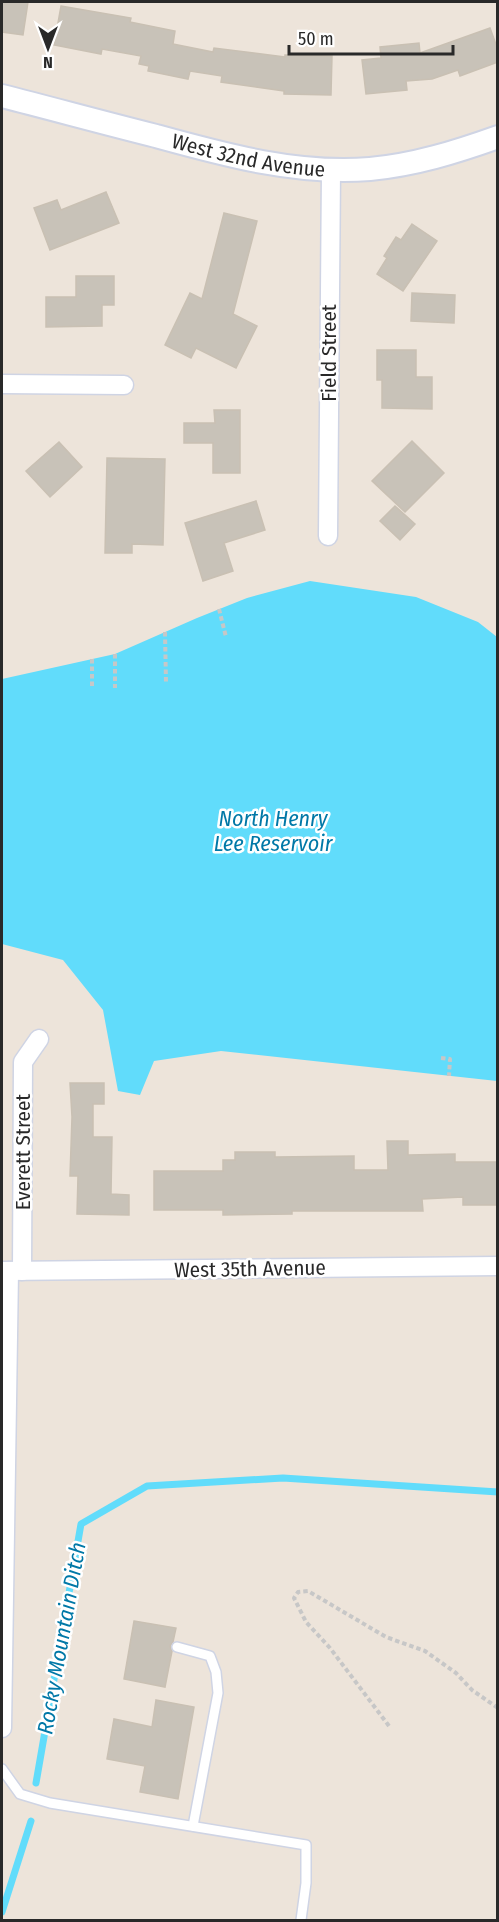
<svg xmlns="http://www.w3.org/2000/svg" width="499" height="1922" font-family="'Fira Sans Condensed',sans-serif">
<rect width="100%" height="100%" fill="#ede4da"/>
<polygon fill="#61dcfb" points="310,581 416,597 478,622 497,637 497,1081 221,1051 154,1061 140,1095 118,1091 103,1010 63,960 2,944 2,679 115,654 197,618 247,598"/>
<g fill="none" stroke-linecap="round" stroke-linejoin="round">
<g stroke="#61dcfb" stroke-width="7">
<polyline points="36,1783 81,1524 147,1486 283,1478 498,1492"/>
<polyline points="2,1912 31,1821"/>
</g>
</g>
<g fill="#c8c2b8" stroke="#c9c0b3" stroke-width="1.5">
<polygon points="2,2 28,2 23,35 2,32"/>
<polygon points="61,6 131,18 130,22 175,31 173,44 213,52 214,48 285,57 285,55 332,56 331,95 284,94 284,91 221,82 222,76 190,71 188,79 148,71 149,66 139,64 141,56 102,49 101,54 54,45"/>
<polygon points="490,28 498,50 498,62 460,76 458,70 432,79 406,81 407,90 366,94 362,60 381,58 380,47 419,43 420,53"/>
<polygon points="106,192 119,223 50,250 34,208 57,200 61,210"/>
<polygon points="224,213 257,221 233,314 257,326 236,368 196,348 191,358 165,345 190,293 202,299"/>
<polygon points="412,224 437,241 403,291 377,274 387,258 384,256 396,237 401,240"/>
<polygon points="76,276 114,276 114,305 102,305 102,326 46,327 46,297 76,297"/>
<polygon points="412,293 455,295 454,323 411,321"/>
<polygon points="377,350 416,350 416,377 432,377 432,409 382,408 382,380 377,380"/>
<polygon points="214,410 240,410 240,473 213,473 213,443 184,443 184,423 215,423"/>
<polygon points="412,441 444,473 405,512 372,481"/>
<polygon points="59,442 82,467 50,497 26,471"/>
<polygon points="107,458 165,459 163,545 132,544 132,553 105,553"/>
<polygon points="256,501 265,530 224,543 233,571 203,581 185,523"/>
<polygon points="395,506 415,524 400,540 380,521"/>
<polygon points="70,1083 104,1083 104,1104 93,1104 93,1137 112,1137 111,1194 129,1195 129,1215 77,1214 78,1176 70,1176 72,1117"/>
<polygon points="387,1141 408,1141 408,1155 455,1154 455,1162 498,1162 498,1205 463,1205 463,1197 422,1199 423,1211 292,1211 292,1214 223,1215 223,1210 154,1210 154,1171 223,1171 223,1160 235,1160 235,1152 275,1152 275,1157 354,1156 354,1170 388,1170"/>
<polygon points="134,1621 176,1628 173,1642 170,1646 172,1651 165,1687 124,1679"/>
<polygon points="156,1700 194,1707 178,1799 140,1792 145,1766 107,1759 114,1719 152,1727"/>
</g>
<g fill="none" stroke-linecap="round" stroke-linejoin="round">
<g stroke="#cfd4e4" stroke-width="12">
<g id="service">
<polyline points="177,1647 210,1656 216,1672 218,1693 193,1826"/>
<polyline points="2,1769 20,1794 50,1803 306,1845 306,1883 301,1920"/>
</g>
</g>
<g stroke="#cfd4e4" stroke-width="21">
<g id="minor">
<polyline points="2,384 124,385"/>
<polyline points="328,536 331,170"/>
<polyline points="2,1271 498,1266"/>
<polyline points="22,1271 23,1062 39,1039"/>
<polyline points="2,1728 9,1271"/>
</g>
</g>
<g stroke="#cfd4e4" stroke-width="26">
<g id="tertiary">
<path id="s1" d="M2 96C53 109 104 123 156 136 225 155 297 175 370 169 414 165 456 152 498 137"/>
</g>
</g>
<g stroke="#c7c7c7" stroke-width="4" stroke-dasharray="4.5 3" stroke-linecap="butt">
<polyline points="219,609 226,637"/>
<polyline points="165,632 166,683"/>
<polyline points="115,654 115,688"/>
<polyline points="92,659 92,687"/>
<polyline points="441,1058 450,1059 449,1076"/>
<polyline points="389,1726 330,1648 306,1622 294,1598 298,1592 308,1591 386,1637 425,1651 456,1673 472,1690 498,1708"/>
</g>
<use href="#service" stroke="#fff" stroke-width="9"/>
<use href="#minor" stroke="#fff" stroke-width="18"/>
<use href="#tertiary" stroke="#fff" stroke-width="22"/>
</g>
<g text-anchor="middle" stroke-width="5" stroke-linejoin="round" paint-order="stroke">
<g font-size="21" fill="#292929" stroke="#fff">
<text dy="7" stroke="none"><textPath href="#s1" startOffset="254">West 32nd Avenue</textPath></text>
<text transform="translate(329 353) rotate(-90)" y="7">Field Street</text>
<text transform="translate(23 1152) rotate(-90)" y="7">Everett Street</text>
<text transform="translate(250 1269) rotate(-1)" y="7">West 35th Avenue</text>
</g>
<g font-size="22" font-style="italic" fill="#0078a7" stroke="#fff">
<text x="273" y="826">North Henry<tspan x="273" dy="25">Lee Reservoir</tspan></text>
<text transform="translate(61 1638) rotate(-80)" y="8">Rocky Mountain Ditch</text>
</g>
</g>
<rect width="499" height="1922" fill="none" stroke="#292929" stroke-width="6"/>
<g transform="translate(48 48) rotate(180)" stroke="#ffffff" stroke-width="4.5" paint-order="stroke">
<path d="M0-4.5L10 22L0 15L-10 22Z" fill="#292929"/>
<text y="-9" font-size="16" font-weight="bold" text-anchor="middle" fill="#292929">N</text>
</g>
<path d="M289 45v9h164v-9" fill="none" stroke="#292929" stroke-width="3"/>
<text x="298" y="45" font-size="18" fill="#292929" stroke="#ffffff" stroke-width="4.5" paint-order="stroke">50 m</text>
</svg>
